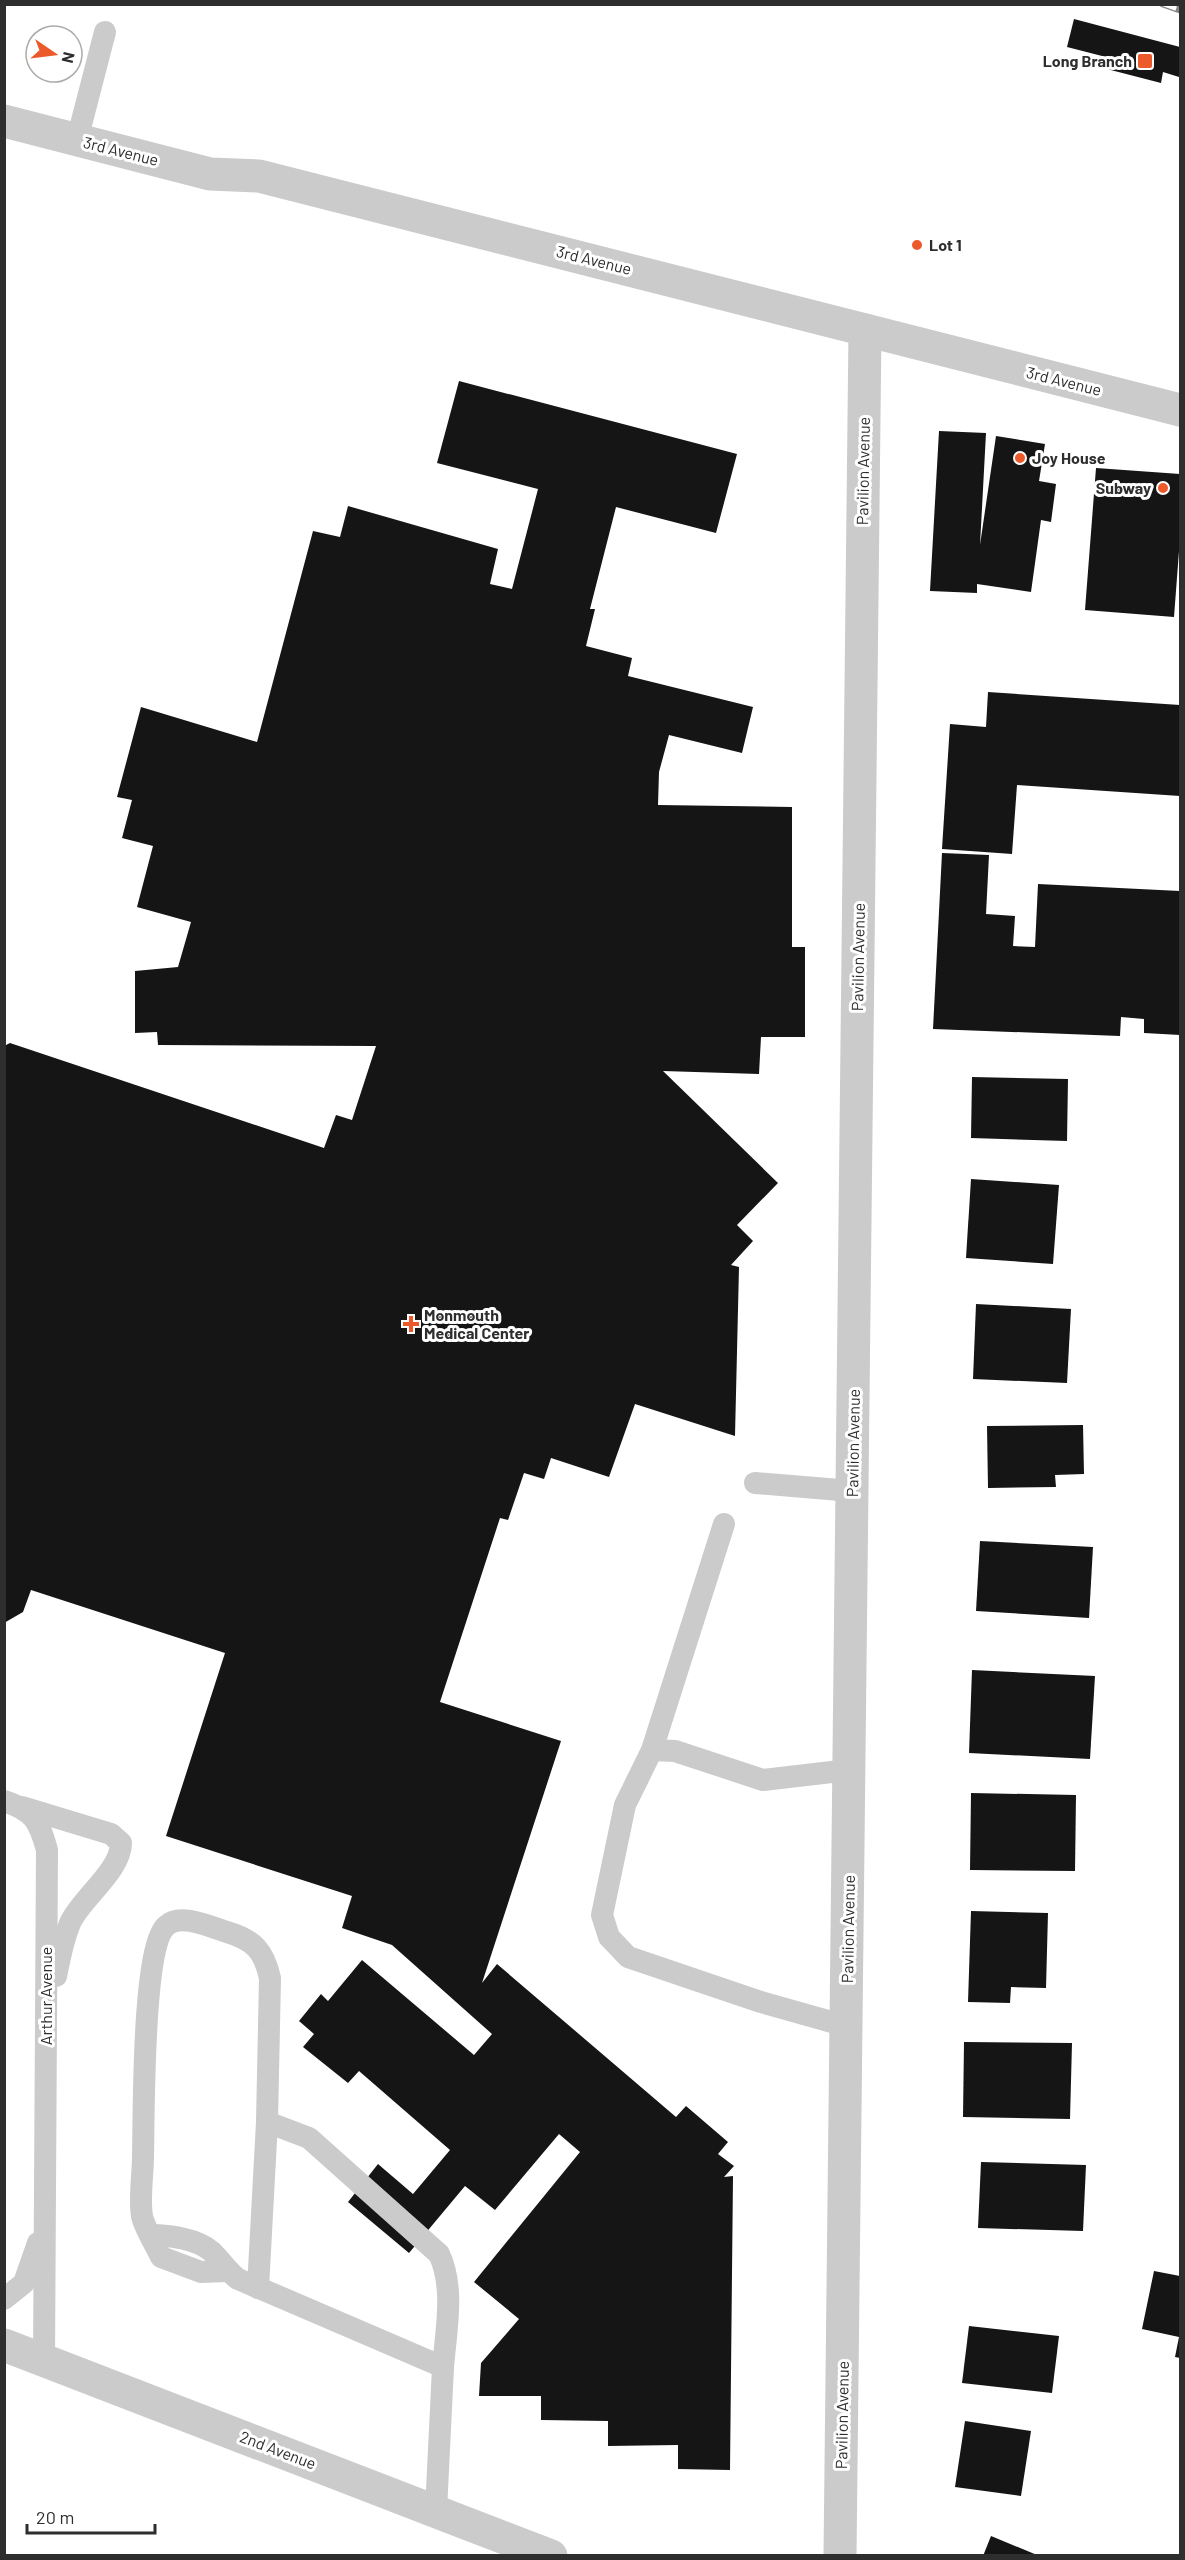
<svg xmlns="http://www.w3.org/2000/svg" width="1185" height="2560" font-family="Barlow,sans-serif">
<rect width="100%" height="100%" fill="#fff"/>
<g fill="#151515">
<polygon points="1074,19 1180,47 1179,77 1163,72 1161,83 1103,68 1106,57 1067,47"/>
<polygon points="459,381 737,454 716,533 616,507 590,609 595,609 586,646 632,658 628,676 753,707 742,753 669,735 659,772 658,805 792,807 792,947 805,947 805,1037 761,1037 759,1074 663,1071 778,1183 737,1225 753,1241 731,1265 739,1267 735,1436 635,1404 609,1477 551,1458 544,1479 524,1473 508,1520 500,1518 440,1702 561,1741 482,1983 497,1964 676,2117 686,2106 728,2142 718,2154 734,2166 724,2177 733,2176 730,2470 678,2469 678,2445 608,2446 608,2421 541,2420 541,2396 479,2396 481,2363 519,2319 474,2282 580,2152 559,2134 495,2210 465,2186 409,2253 348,2202 378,2164 413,2194 450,2150 359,2071 348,2083 303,2047 314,2034 299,2021 321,1994 328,2001 362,1960 474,2055 492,2034 392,1945 342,1928 352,1896 166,1836 225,1653 31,1590 23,1612 4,1623 4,1046 10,1043 324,1148 336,1115 352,1120 376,1046 158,1045 157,1032 135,1033 135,971 178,967 191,922 137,907 153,846 122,838 132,800 117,797 141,707 257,742 313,531 340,537 348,506 498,549 490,584 512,589 538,489 437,463"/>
<polygon points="939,431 986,433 980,545 996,436 1045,444 1039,481 1056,484 1051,522 1041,520 1031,592 977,584 977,593 930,591"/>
<polygon points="1096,468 1180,474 1180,538 1174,617 1085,610"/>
<polygon points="988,692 1180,705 1180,796 1017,785 1012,854 942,849 950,724 986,727"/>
<polygon points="942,853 989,855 986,914 1015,916 1013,946 1035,947 1038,884 1180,891 1180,1035 1144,1033 1144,1019 1121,1017 1120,1036 933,1029"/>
<polygon points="972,1077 1068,1079 1067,1141 971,1138"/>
<polygon points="971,1179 1059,1185 1053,1264 966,1258"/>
<polygon points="976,1304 1071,1309 1067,1383 973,1379"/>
<polygon points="1083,1425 1084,1474 1055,1475 1056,1487 988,1488 987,1426"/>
<polygon points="980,1541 1093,1547 1089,1618 976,1611"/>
<polygon points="972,1670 1095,1676 1090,1759 969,1753"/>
<polygon points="971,1793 1076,1795 1075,1871 970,1870"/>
<polygon points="971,1911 1048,1913 1046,1988 1011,1987 1010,2003 968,2002"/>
<polygon points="964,2042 1072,2043 1070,2119 963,2117"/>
<polygon points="981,2162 1086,2165 1083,2231 978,2228"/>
<polygon points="1154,2271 1180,2276 1180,2358 1175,2357 1179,2337 1142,2329"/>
<polygon points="969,2326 1059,2336 1052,2393 962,2383"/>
<polygon points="965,2421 1031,2431 1021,2496 955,2487"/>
<polygon points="991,2536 1037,2555 1037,2556 983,2556"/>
</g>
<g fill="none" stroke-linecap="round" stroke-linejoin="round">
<g stroke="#cbcbcb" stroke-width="22">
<polyline points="77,140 105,32"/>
<polyline points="755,1483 852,1491"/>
<polyline points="724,1524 652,1750 625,1805 602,1915 609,1937 628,1957 761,2002 846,2026"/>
<polyline points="652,1750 675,1751 763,1780 849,1770"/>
<path d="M4 1801C34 1811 39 1821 47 1850L44 2361"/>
<path d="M22 1807 111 1834 121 1843C121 1870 83 1897 71 1921 63 1938 60 1958 56 1976"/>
<path d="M267 2122 309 2138 439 2254C455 2287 446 2331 443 2367"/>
<path d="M151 2235C169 2235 197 2239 211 2251 221 2260 227 2271 238 2279L443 2367 436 2511"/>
<path d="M227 2271 201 2272 161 2257C156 2246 144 2227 142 2216 139 2199 143 2174 143 2156 144 2118 142 1948 166 1926 180 1912 211 1927 227 1932 254 1940 264 1951 270 1978L267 2122 258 2288"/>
<polyline points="4,2299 24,2283 38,2243"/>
</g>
<g stroke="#cbcbcb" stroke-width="33">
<polyline points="4,121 210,174 259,176 1180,410"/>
<polyline points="840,2556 865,330"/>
</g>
<polyline stroke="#cbcbcb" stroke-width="33" points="4,2345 551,2556"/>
<g stroke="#838383" stroke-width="7">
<polyline id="rail" points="1163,4 1180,10"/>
</g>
<use href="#rail" stroke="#fff" stroke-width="4.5" stroke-dasharray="14" stroke-linecap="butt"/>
</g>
<g fill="#ec592a" stroke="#fff" stroke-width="2">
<rect x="1137" y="53" width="16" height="16" rx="3"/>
<circle cx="917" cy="245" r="6"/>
<circle cx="1020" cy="458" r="6"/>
<circle cx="1163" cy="488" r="6"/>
<path d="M408 1315h6v6h6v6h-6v6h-6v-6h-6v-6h6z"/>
</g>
<g text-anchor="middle" stroke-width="6" stroke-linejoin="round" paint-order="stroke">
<g font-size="16" font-weight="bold" fill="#2e2e2e" stroke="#fff" text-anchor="start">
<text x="1132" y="67" text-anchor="end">Long Branch</text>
<text x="929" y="251">Lot 1</text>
<text x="1032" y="464">Joy House</text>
<text x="1151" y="494" text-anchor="end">Subway</text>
<text x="424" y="1321">Monmouth<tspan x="424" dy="18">Medical Center</tspan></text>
</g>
<g font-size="16" fill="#2e2e2e" stroke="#fff">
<text transform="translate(121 151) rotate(14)" y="6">3rd Avenue</text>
<text transform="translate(594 260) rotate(14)" y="6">3rd Avenue</text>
<text transform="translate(1064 381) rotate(14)" y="6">3rd Avenue</text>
<text transform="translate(863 471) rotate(-89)" y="6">Pavilion Avenue</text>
<text transform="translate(858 957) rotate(-89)" y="6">Pavilion Avenue</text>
<text transform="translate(853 1443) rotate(-89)" y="6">Pavilion Avenue</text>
<text transform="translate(848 1929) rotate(-89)" y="6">Pavilion Avenue</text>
<text transform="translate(46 1996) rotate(-90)" y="6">Arthur Avenue</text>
<text transform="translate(842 2415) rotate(-89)" y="6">Pavilion Avenue</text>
<text transform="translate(278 2450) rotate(21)" y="6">2nd Avenue</text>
</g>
</g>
<rect width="1185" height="2560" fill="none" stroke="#2e2e2e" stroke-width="12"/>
<g transform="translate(54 54) rotate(104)"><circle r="28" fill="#ffffff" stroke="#ababab" stroke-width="1.5"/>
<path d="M0-4.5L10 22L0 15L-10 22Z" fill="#ec592a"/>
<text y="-9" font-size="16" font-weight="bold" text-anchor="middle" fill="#2e2e2e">N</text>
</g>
<path d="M27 2524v9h128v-9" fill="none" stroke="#2e2e2e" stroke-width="3"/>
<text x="36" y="2524" font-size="18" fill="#2e2e2e" stroke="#ffffff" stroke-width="4.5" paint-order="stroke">20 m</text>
</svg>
